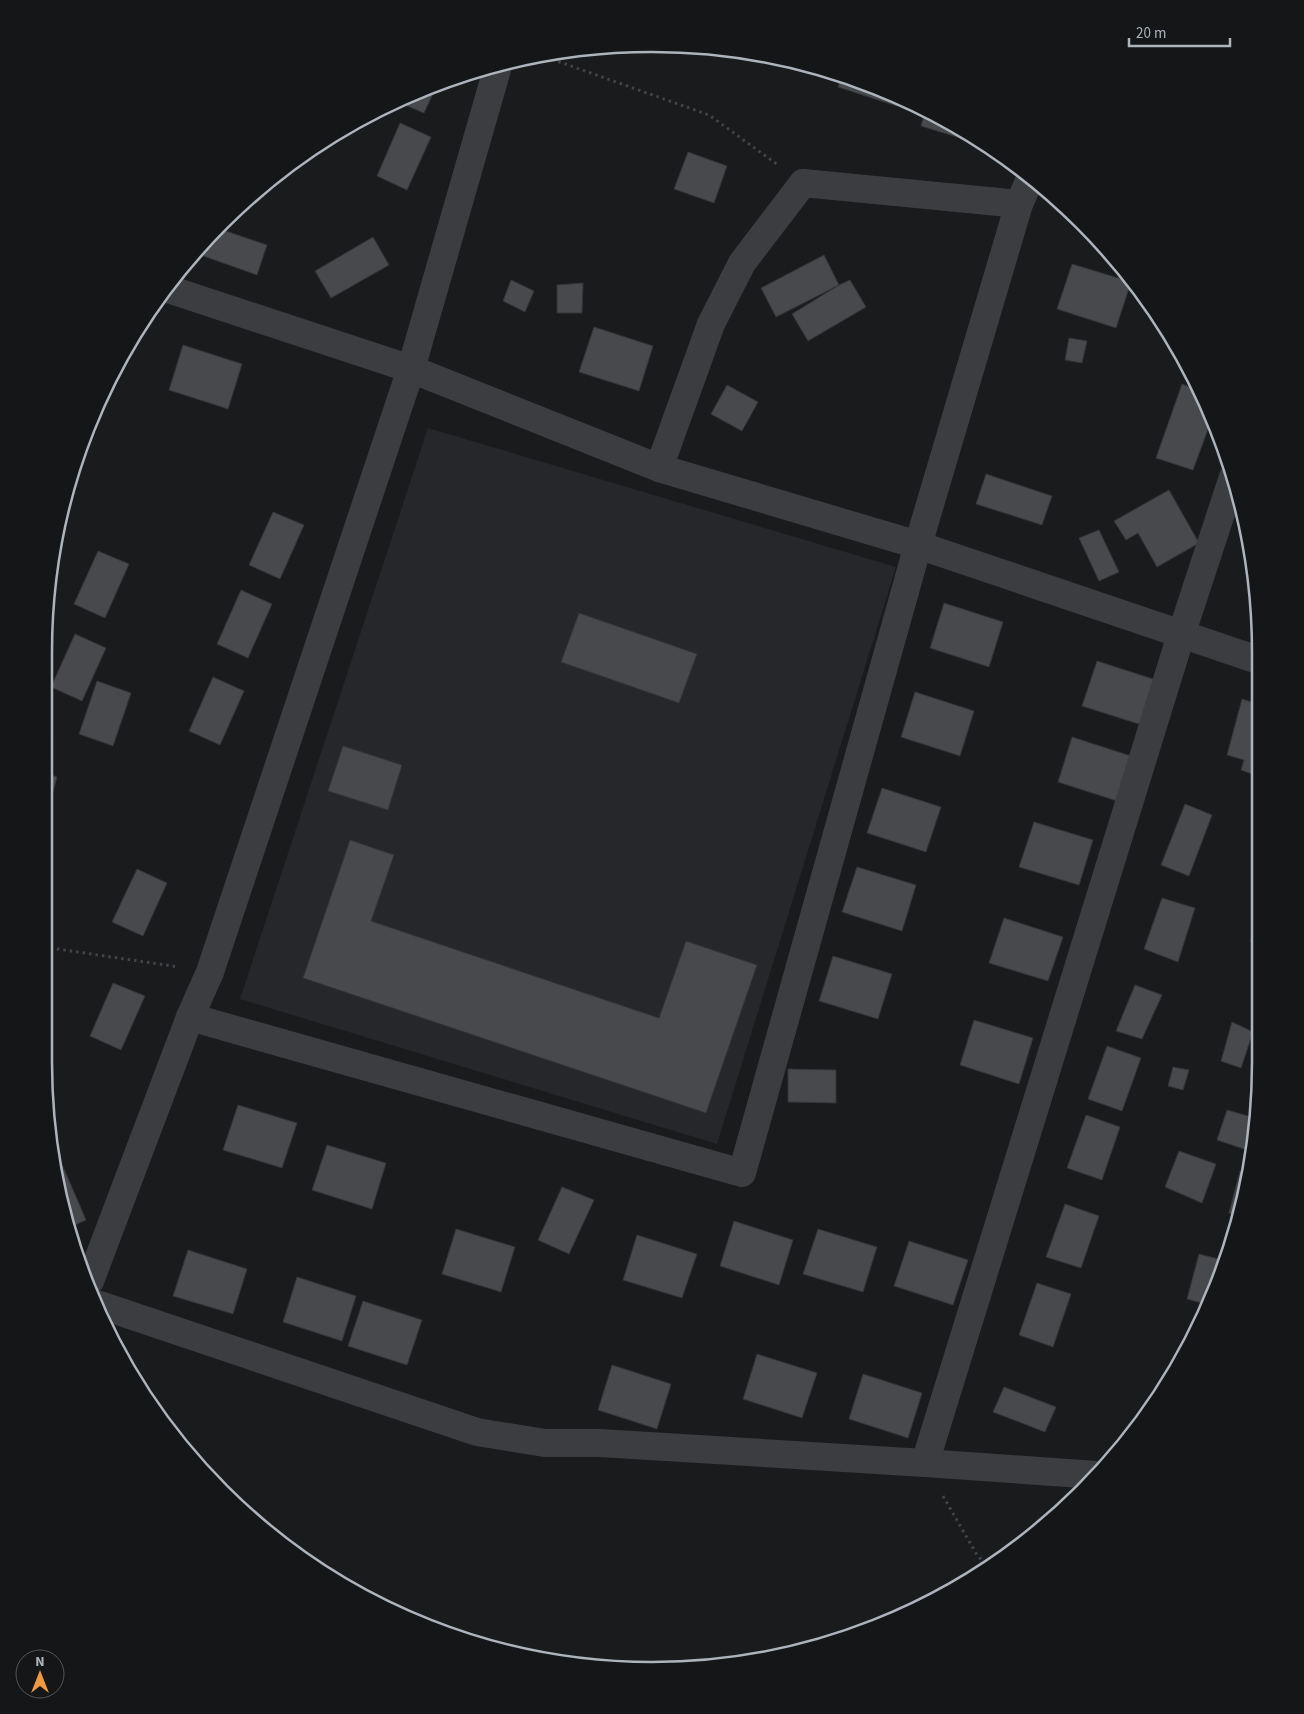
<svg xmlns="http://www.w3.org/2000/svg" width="1304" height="1714" font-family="'Source Sans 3',sans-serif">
<rect width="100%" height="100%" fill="#1a1b1d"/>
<polygon fill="#26272a" points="428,428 896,567 717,1144 240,999"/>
<g fill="#47494c" stroke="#343538">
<polygon points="841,77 885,90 900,98 897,106 838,87"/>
<polygon points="437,85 424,113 398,102 419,90"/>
<polygon points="925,112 981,141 980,144 921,126"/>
<polygon points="400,123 431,137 407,190 377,176"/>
<polygon points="688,152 727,166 714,203 674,189"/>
<polygon points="1077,217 1082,222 1090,231 1074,226"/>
<polygon points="217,228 267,245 257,275 195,253"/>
<polygon points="373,237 389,265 331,298 315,271"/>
<polygon points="824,255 839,285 776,317 761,288"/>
<polygon points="1072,264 1131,282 1116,328 1057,309"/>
<polygon points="511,280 534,291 525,312 503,301"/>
<polygon points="850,280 866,307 808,341 792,314 839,285"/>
<polygon points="583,283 582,313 557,313 557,285"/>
<polygon points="594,327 653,346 639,391 579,372"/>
<polygon points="1069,338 1087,341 1082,363 1065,360"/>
<polygon points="183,345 242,364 228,409 169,390"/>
<polygon points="1182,384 1195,389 1211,421 1193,470 1156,458"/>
<polygon points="727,385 758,402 742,431 711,414"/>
<polygon points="986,474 1052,496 1042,525 976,504"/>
<polygon points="1169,490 1199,543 1157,567 1138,533 1126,540 1114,521"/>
<polygon points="273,512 304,525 280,579 249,565"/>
<polygon points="1099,530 1119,572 1099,581 1079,538"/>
<polygon points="98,551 129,564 105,618 74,604"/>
<polygon points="241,590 272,604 248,658 217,644"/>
<polygon points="944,603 1003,622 989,667 930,648"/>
<polygon points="579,613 697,654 679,703 561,662"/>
<polygon points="75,634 106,648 82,701 51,687"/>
<polygon points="1097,661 1156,680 1142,725 1082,706"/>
<polygon points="213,677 244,691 220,745 189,731"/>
<polygon points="97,681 131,693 113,746 79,734"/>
<polygon points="915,692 974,711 960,756 901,737"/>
<polygon points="1242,699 1255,703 1255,775 1241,770 1244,760 1227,755"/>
<polygon points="1072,737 1131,756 1117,801 1058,782"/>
<polygon points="343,746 402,765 388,810 328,791"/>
<polygon points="45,773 57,777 49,807 44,806"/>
<polygon points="882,788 941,807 926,852 867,833"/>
<polygon points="1185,804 1212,815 1189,876 1161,865"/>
<polygon points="1034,822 1093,840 1079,885 1019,867"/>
<polygon points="350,840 394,855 371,921 659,1018 686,941 757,965 706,1113 303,978"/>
<polygon points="857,867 916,885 902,931 842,912"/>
<polygon points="137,869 167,883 143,936 112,922"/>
<polygon points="1162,898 1195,908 1178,962 1144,949"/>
<polygon points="1004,918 1063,937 1048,981 989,963"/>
<polygon points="1255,933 1255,943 1250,941"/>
<polygon points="833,956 892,974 878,1019 819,1001"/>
<polygon points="113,983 145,996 121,1050 90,1036"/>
<polygon points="1135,985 1162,995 1142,1039 1116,1031"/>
<polygon points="974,1020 1033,1038 1019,1084 960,1065"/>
<polygon points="1232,1022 1253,1032 1241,1068 1221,1061"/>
<polygon points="1107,1046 1141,1058 1122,1111 1088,1099"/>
<polygon points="1173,1067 1189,1070 1183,1090 1168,1086"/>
<polygon points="788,1069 836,1070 836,1103 788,1102"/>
<polygon points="238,1105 297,1123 282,1168 223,1150"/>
<polygon points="1227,1110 1255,1118 1255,1142 1253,1152 1217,1140"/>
<polygon points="1086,1115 1120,1127 1102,1180 1067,1168"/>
<polygon points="327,1145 386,1163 372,1209 312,1190"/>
<polygon points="55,1148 86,1220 68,1228 65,1220"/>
<polygon points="1179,1151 1216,1164 1202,1203 1165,1187"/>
<polygon points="1240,1171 1248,1174 1238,1215 1229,1213"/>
<polygon points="562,1187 594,1200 569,1254 538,1240"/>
<polygon points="1065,1204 1099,1216 1081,1268 1046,1257"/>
<polygon points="734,1221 793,1240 779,1285 720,1266"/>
<polygon points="456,1229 515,1247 501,1292 442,1274"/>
<polygon points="818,1229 877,1247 863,1292 803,1274"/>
<polygon points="637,1235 697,1254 682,1298 623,1280"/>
<polygon points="909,1241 968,1260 953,1305 894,1286"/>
<polygon points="188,1250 247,1269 233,1314 173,1296"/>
<polygon points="1199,1254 1226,1261 1205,1304 1187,1299"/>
<polygon points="297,1277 356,1296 342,1341 283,1322"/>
<polygon points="1037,1283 1071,1294 1053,1347 1019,1335"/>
<polygon points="363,1301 422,1320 407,1365 348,1346"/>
<polygon points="757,1354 817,1373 802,1418 743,1399"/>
<polygon points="612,1365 671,1384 657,1429 598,1410"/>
<polygon points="863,1374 922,1393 908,1438 849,1419"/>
<polygon points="1004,1387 1056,1407 1045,1432 993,1412"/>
</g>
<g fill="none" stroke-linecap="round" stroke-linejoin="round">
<g stroke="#414448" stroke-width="3" stroke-dasharray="2.5 4" stroke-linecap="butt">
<polyline points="540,55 709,115 778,165"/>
<polyline points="44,947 179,967"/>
<polyline points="943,1496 977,1555 989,1568"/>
</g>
<g stroke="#3b3d41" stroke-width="28">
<polyline points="165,288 411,369 659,468 918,545 1255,659"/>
<polyline points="659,468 711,324 742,263 803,183 1019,204"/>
<polyline points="190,1017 742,1173 918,545 1019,204 1030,179"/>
<polyline points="90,1281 190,1017 210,972 411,369 498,66"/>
<polyline points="100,1305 477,1432 545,1443 600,1443 925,1463 1096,1475"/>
<polyline points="925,1463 1181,635 1233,477"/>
</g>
</g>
<path d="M0 0H1304V1714H0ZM652 52H652A600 600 0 0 1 1252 652V1062A600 600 0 0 1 652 1662H652A600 600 0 0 1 52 1062V652A600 600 0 0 1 652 52Z" fill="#151618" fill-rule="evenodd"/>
<path fill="none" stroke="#adb4bc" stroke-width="2.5" d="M652 52H652A600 600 0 0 1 1252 652V1062A600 600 0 0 1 652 1662H652A600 600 0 0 1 52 1062V652A600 600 0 0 1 652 52Z"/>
<g transform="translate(40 1674)"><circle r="24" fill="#151618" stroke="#52555a"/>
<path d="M0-4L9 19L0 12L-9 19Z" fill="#ed9941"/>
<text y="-8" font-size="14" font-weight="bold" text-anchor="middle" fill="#adb4bc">N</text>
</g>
<path d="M1129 38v8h101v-8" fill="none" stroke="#adb4bc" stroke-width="2.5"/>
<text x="1136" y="38" font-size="15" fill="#adb4bc" stroke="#151618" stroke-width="4" paint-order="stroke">20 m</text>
</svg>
